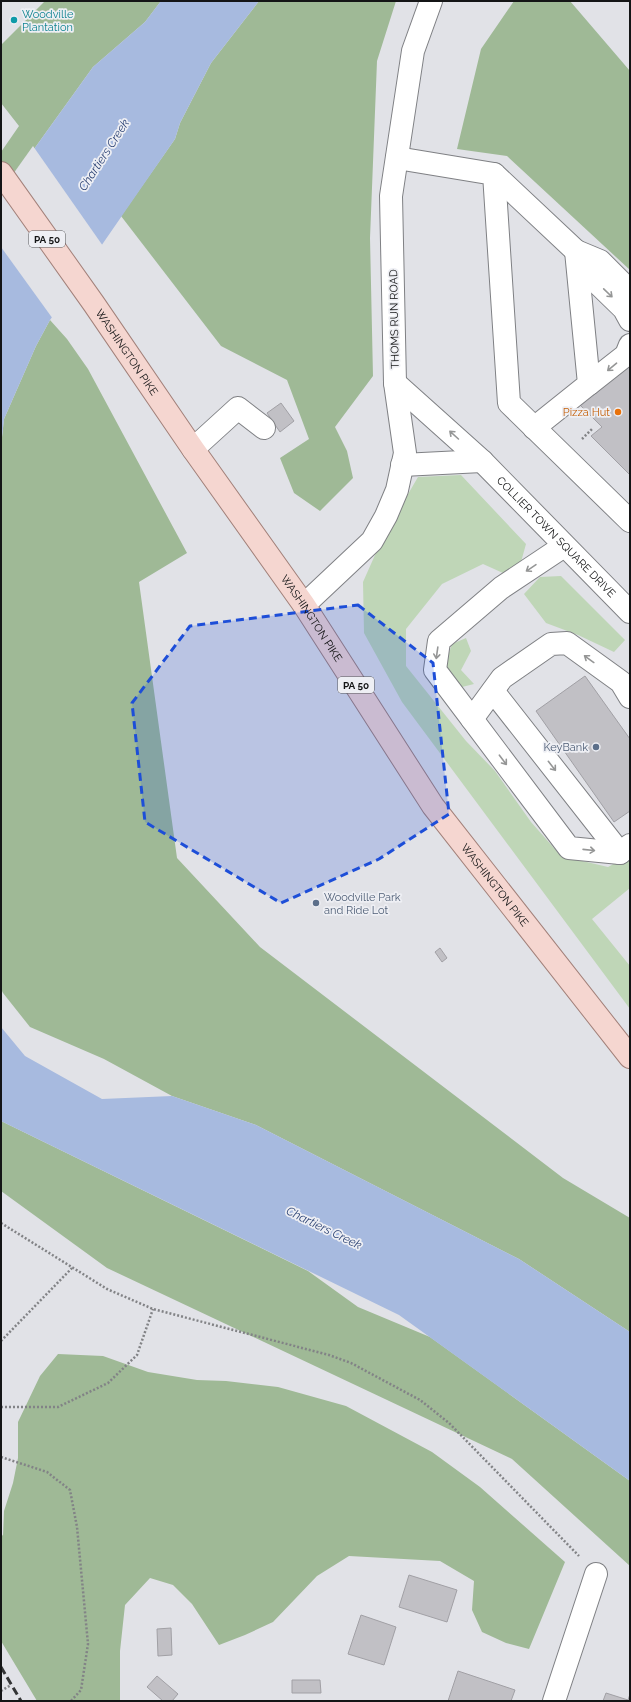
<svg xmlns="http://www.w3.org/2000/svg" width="631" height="1702" font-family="Raleway,sans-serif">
<rect width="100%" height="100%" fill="#e1e2e7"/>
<g fill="#bfd6b7">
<polygon points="461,475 526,544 521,562 503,573 483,564 442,584 406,629 406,666 466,741 495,771 531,822 561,856 608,867 630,855 630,888 592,919 630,966 630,1009 402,702 364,633 363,582 383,537 418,477"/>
<polygon points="561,576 625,640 614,652 578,635 546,623 524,594 540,577"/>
<polygon points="466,638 471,651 461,670 474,684 462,687 445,665 452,644"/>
</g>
<g fill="#9fb996">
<polygon points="45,1 161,1 145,22 93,67 1,195 1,152 19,126 1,103 1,45"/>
<polygon points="259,1 396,1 377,61 370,238 373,376 335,427 347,451 353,478 320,511 294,493 280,458 309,439 287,380 221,346 121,216 175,139 180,123 211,63"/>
<polygon points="514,1 570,1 630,71 630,270 507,156 457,149 481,49"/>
<polygon points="50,320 67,339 88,369 187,553 139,582 177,858 260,947 563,1178 630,1218 630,1332 519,1259 256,1125 172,1096 104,1059 30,1027 3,993 1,989 1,446 4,419 36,346"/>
<polygon points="1,1121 308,1271 358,1307 430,1337 630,1481 630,1566 512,1459 107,1268 1,1191"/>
<polygon points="58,1354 103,1356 148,1372 197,1380 226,1381 278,1387 346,1406 432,1452 480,1487 565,1562 529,1649 506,1643 482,1632 472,1610 474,1581 440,1561 349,1556 317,1576 273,1622 245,1635 219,1645 192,1604 173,1585 150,1578 125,1605 120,1651 120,1701 37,1701 1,1641 1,1533 3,1536 4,1511 13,1483 18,1458 18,1422 40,1376"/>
</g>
<g fill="#a7badf">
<polygon points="161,1 259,1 211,63 180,123 175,139 50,320 36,346 4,419 1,446 1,195 93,67 145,22"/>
<polygon points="1,1027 25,1056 102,1099 172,1096 256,1125 519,1259 630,1332 630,1481 399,1315 1,1121"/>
</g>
<polygon fill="#e1e2e7" points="33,146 103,246 53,319 1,247 1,191"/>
<g fill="#c1c0c5" stroke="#a1a0a5">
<polygon points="630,359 630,475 591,436 602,427 580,405"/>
<polygon points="281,403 294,421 280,432 267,413"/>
<polygon points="585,676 630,739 630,811 614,822 536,711"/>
<polygon points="440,948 447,958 442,962 435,952"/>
<polygon points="409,1575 457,1590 447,1622 399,1607"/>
<polygon points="361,1615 396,1627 384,1665 348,1654"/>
<polygon points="171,1628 172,1655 158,1656 157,1629"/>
<polygon points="458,1671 515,1690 511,1701 448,1701"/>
<polygon points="157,1676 178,1694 172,1701 163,1701 147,1687"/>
<polygon points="292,1680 320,1680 321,1693 292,1693"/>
<polygon points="606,1693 628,1700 630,1694 630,1701 603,1701"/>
</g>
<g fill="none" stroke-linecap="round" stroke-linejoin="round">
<g stroke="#7f8084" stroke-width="24">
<g id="minor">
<polyline points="397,158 494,174 509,403 630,521"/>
<polyline points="494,174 576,251 590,276 624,309 630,320"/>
<polyline points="576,251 600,261 630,291"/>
<path id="s1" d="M395 383 482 461 630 612"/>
<polyline points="589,384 626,355 630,345"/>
<polyline points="534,428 589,384 576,251"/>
<polyline points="193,449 238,408 264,428"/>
<polyline points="402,465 482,461"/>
<polyline points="564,546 501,588 439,641 435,670 569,848 620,853 630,845"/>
<polyline points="304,605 372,541 386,516 397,490 405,453 395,383 391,196 413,51 431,1"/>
<polyline points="493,691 620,853"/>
<polyline points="472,719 502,678 551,644 567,643 621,682 630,697"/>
<polyline points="554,1701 596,1574"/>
</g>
</g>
<g stroke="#a2817a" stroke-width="24">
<g id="major">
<path id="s2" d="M1 173 94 304 193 449 304 605 433 806 630 1057"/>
</g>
</g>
<g stroke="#828386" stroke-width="2.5" stroke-dasharray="2 2" stroke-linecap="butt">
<polyline points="582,439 593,428"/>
<polyline points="1,1223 107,1289 153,1309 329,1355 351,1363 420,1400 449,1423 579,1556"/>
<polyline points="1,1341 72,1268"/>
<polyline points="1,1407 58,1407 108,1383 137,1355 153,1309"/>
<polyline points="1,1457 47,1472 70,1490 77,1527 88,1644 81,1690 71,1701"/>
<polyline points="1,1691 11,1685"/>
</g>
<use href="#minor" stroke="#fff" stroke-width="22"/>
<use href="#major" stroke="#f5d6d0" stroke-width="22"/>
<polyline stroke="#343536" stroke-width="3" stroke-dasharray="8 4" stroke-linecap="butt" points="1,1667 21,1701"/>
</g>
<defs><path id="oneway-shaft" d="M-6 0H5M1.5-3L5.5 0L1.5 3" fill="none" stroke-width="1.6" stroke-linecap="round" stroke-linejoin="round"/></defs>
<g stroke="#959696">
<use href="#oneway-shaft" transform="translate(608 293) rotate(44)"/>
<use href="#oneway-shaft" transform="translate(612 367) rotate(140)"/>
<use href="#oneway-shaft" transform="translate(454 435) rotate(-138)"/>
<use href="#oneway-shaft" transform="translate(531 568) rotate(146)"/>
<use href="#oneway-shaft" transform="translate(437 653) rotate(98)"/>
<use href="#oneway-shaft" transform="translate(589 659) rotate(-144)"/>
<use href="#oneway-shaft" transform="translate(503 760) rotate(53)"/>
<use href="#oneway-shaft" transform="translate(552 766) rotate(52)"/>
<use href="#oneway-shaft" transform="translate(589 850) rotate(6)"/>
</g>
<path fill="#1d4ed8" fill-opacity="0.2" stroke="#1d4ed8" stroke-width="3" stroke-dasharray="8 5" stroke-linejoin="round" d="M358 605 433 663 449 814 379 859 281 903 145 822 132 703 190 626Z"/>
<circle fill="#0f9aa8" stroke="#eeeff4" stroke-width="1.5" cx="14" cy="20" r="4"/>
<circle fill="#e8710a" stroke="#eeeff4" stroke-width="1.5" cx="618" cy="412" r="4"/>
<g fill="#5c6f8a" stroke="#eeeff4" stroke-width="1.5">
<circle cx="596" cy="747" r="4"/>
<circle cx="316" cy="903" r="4"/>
</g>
<g text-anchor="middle" stroke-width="3.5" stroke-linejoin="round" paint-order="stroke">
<g fill="#eeeff4" stroke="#555659" stroke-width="1">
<rect x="29" y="231" width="36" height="16" rx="3"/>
<rect x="338" y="677" width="36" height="16" rx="3"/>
</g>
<g font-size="10" font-weight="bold" fill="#141516">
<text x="47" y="243">PA 50</text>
<text x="356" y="689">PA 50</text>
</g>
<g font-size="11" fill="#0d838f" stroke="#eeeff4" text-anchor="start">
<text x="22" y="18">Woodville<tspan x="22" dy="13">Plantation</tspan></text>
</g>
<g font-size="11" fill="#141516" stroke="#eeeff4">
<text transform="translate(394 319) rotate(-91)" y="4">THOMS RUN ROAD</text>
<text dy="4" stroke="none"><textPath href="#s2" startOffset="219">WASHINGTON PIKE</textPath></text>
<text dy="4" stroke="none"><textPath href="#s1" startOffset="223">COLLIER TOWN SQUARE DRIVE</textPath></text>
<text dy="4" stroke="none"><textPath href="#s2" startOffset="543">WASHINGTON PIKE</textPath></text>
<text dy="4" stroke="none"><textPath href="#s2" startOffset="867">WASHINGTON PIKE</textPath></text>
</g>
<g font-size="11" fill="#c56008" stroke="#eeeff4" text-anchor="end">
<text x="610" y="416">Pizza Hut</text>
</g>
<g font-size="11" fill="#4e5e75" stroke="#eeeff4" text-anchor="end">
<text x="588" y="751">KeyBank</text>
<text x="324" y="901" text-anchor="start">Woodville Park<tspan x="324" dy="13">and Ride Lot</tspan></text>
</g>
<g font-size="12" font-style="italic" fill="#2f4576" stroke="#eeeff4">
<text transform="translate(104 155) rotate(-57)" y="4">Chartiers Creek</text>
<text transform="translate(324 1228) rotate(26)" y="4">Chartiers Creek</text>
</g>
</g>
<rect width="631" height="1702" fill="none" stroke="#141516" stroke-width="4"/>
</svg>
